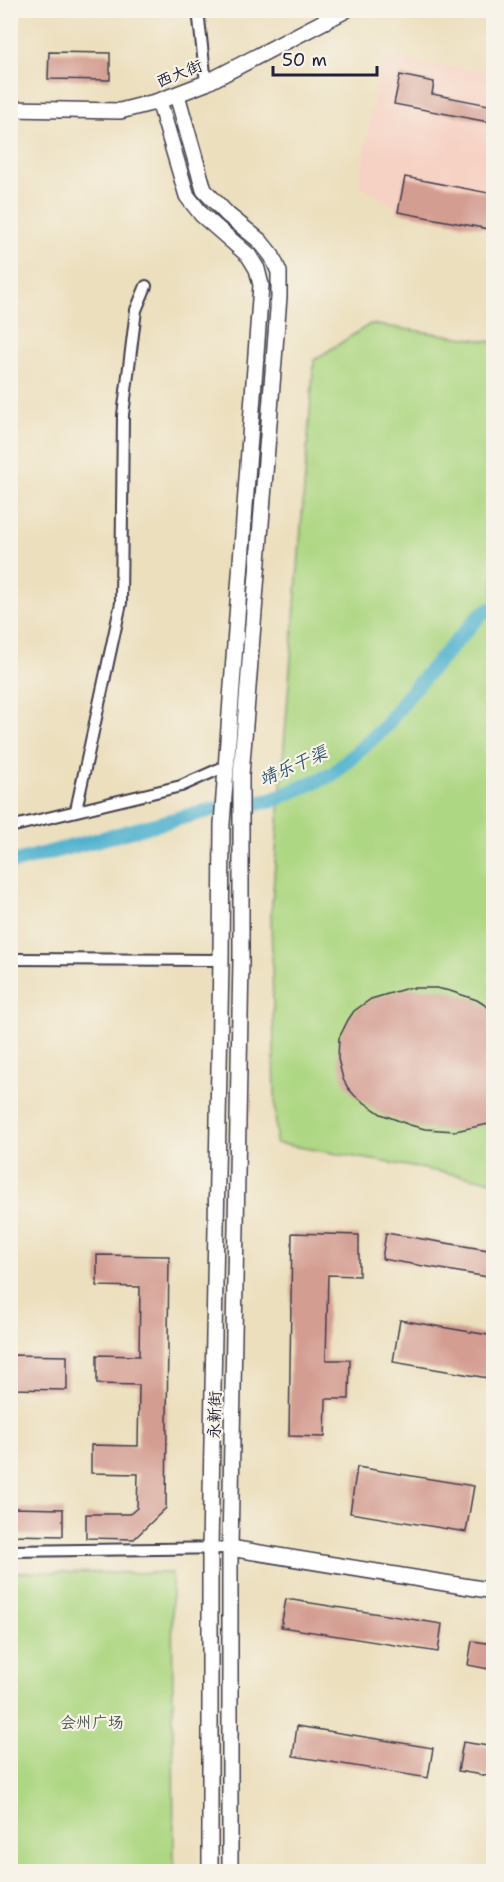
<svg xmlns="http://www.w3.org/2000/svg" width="504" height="1882" font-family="'Shantell Sans','LXGW WenKai TC',sans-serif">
<rect width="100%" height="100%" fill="#f7f3e8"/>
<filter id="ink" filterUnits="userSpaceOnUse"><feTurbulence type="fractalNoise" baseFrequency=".0167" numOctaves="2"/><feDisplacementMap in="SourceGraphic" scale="12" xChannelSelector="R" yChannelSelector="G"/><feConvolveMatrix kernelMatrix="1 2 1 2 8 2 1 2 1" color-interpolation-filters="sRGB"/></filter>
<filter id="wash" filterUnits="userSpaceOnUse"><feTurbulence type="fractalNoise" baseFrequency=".008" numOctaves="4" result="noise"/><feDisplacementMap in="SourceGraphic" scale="24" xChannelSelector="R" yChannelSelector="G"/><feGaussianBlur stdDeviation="1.35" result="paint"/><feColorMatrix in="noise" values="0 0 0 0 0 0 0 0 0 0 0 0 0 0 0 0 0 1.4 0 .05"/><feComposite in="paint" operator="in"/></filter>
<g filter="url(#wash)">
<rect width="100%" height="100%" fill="#ecdfbd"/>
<polygon fill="#f6d2c4" points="381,60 493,71 493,230 402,212 359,185"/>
<g fill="#aed783" stroke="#687c5f" stroke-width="1.5">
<polygon points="370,324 493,342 493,1181 276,1143 271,915 314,360"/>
<polygon points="11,1572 172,1573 174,1871 11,1871"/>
</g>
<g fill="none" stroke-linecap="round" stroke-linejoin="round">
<polyline stroke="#51b3cf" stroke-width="15" points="10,863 214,809 270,801 333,774 385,727 411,692 481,614 494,608"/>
</g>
<g id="blocks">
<g fill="#d49d92">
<polygon points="49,52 110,53 110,80 48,79"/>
<polygon points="400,75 434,82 432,94 494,106 494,123 394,104"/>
<polygon points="405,177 494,194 494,230 398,212"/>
<polygon points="408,988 436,988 450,991 477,1000 494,1011 494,1123 455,1131 425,1129 410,1125 381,1114 355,1096 348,1088 343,1079 338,1059 339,1038 348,1020 354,1011 371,999"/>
<polygon points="292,1233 359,1235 359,1276 328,1275 326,1360 350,1360 349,1399 326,1399 325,1437 289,1436"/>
<polygon points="386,1233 494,1251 494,1278 382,1259"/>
<polygon points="97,1255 169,1256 166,1508 134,1539 86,1538 86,1514 130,1514 137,1508 138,1474 91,1473 91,1445 138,1446 139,1385 97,1384 97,1355 139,1356 140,1287 97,1286"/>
<polygon points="400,1320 494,1336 494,1379 393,1362"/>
<polygon points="10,1355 67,1356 67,1390 10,1389"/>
<polygon points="357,1467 474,1486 466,1532 350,1513"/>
<polygon points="10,1508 63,1509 63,1536 10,1535"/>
<polygon points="286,1599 442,1624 438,1652 281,1627"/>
<polygon points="472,1641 494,1644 494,1670 468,1665"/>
<polygon points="297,1726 433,1748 428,1778 293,1756"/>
<polygon points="463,1742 494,1747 494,1777 458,1771"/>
</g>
</g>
</g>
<g filter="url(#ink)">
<use href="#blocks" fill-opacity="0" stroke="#403e4e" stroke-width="1.5"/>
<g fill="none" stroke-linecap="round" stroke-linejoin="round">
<g stroke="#403e4e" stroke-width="14">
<g id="street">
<polyline points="198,10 206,83"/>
<polyline points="76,810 121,603 123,415 136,310 146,286"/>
<polyline points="10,827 181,786 226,766"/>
<polyline points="10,959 221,960"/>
<polyline points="10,1551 230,1548"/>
</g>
</g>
<g stroke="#403e4e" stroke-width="18">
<g id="secondary">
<polyline points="177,95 204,190 228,215 260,241 272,256 279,272 279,297 241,775 241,960 230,1548 230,1872"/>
<polyline points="159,101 187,196 202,215 249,256 257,269 261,285 222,824 221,960 210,1549 210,1872"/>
<polyline points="10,109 120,111 159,101 206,83 346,10"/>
<polyline points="230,1548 494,1591"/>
</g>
</g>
<use href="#street" stroke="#fff" stroke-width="10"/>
<use href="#secondary" stroke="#fff" stroke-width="15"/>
</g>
</g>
<g text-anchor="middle" stroke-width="4.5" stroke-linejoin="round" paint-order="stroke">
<g font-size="16" fill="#22223b" stroke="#f7f3e8">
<text transform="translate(179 73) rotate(-22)" y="6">西大街</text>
<text transform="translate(214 1415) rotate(-89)" y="6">永新街</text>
</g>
<g font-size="16" fill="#4c5851" stroke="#f7f3e8">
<text x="92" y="1728">会州广场</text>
</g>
<g font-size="18" font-style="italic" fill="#32556f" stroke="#f7f3e8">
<text transform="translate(293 766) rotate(-24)" y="6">靖乐干渠</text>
</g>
</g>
<rect width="504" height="1882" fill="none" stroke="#f7f3e8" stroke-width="36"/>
<path d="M273 66v9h104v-9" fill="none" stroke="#22223b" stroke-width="3"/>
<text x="282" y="66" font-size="18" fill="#22223b" stroke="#f7f3e8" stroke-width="4.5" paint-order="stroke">50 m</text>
</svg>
